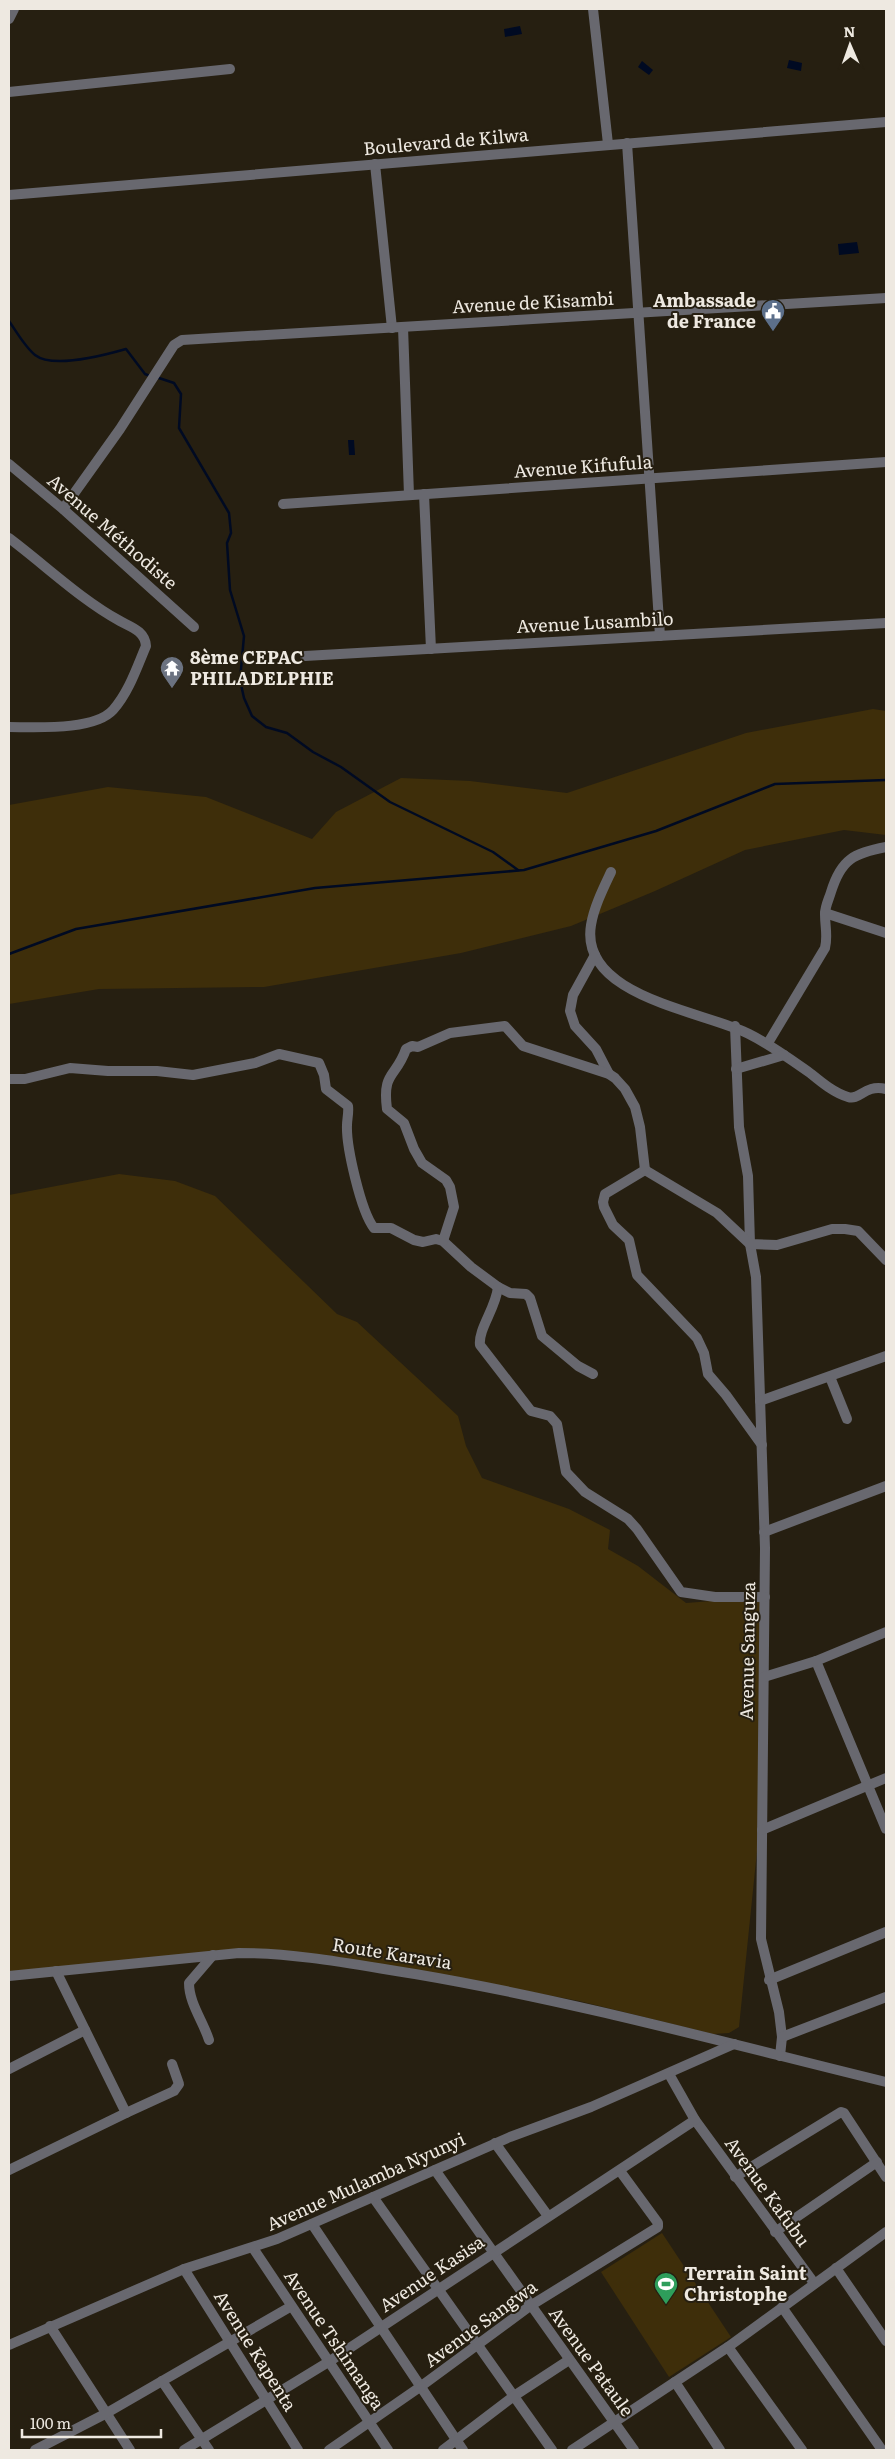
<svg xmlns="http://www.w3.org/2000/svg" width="895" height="2459" font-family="Literata,serif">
<rect width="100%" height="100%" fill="#261f11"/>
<g fill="#3e2e0a">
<polygon points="873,709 886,711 886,835 844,830 745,850 655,891 571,926 461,953 264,987 99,989 9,1004 9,805 108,787 206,797 312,839 336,812 401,778 470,781 567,793 746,733"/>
<polygon points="119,1174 175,1181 215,1196 337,1314 357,1322 458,1416 466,1446 482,1478 569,1509 610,1530 608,1549 638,1566 686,1603 765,1597 762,1802 739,2027 729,2033 713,2034 579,2001 401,1967 242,1949 9,1972 9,1195"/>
<polygon points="662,2233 731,2337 669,2377 601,2272"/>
</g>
<g fill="#000a22">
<polygon points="520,26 522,34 505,37 504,29"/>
<polygon points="789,60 802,63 801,71 787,68"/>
<polygon points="642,61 653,70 649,75 638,67"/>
<polygon points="857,242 859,253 839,255 838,244"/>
<polygon points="348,440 354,440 355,455 349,455"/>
</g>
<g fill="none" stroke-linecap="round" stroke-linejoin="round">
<g stroke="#000a22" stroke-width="2.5">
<path d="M9 321C16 331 25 347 35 355 53 369 105 355 126 349L145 374 150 376"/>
<polyline points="156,377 174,383 181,394 179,428 229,513 231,533 227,543 230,590 244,636 240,680 244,698 252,716 266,727 287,733 313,752 341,767 390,802 493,852 518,870"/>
<polyline points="9,954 76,929 315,888 524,870 656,831 775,784 886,780"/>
</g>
<g stroke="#68686f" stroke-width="10">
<polyline points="593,9 608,144"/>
<polyline points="9,19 14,9"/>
<polyline points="9,92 230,69"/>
<polyline points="627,143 660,636"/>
<polyline points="375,164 392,328"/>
<polyline points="9,195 886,122"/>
<polyline points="403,327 409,495"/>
<polyline points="9,464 63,509 194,627"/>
<polyline points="424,494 431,649"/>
<polyline points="283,504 886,462"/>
<polyline points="63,509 120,429 174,345 182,340 886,298"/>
<path d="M9 538C45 565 80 599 120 621 131 627 145 631 146 646 137 667 129 692 113 710 94 731 35 727 9 727"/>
<polyline points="305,656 886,623"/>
<path d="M611 872C603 889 594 907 591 925 579 997 704 1011 749 1034 771 1045 790 1059 810 1073 821 1082 834 1093 848 1097 860 1101 864 1084 886 1089"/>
<polyline points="825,913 886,933"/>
<polyline points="595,955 573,995 570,1011 575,1026 596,1049 609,1074"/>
<polyline points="735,1026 739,1127 748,1176 750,1244 756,1277 765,1548 761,1939 779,2012 782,2037 780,2056"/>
<path d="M768 1043 825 948C828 936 825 927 825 914 825 906 829 899 831 892 841 859 854 853 886 847"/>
<polyline points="736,1069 784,1055"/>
<path d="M9 1079H25L70 1068 108 1071H157L193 1075 255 1063 279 1054 319 1063 324 1075 326 1089 348 1106C349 1112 347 1119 347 1125 346 1146 361 1212 374 1228H391L414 1240 423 1242 436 1239 443 1241 471 1267 498 1287 510 1293 526 1294 530 1298 542 1336 578 1366 593 1374"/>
<polyline points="645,1170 605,1194 603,1202 604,1207 613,1225 629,1240 637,1275 697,1338 704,1353 708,1374 726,1395 762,1445"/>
<polyline points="645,1170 717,1213 750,1244 777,1245 832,1229 845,1229 858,1231 886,1260"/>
<path d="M443 1241 454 1207 450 1187 446 1180 422 1163 414 1149 404 1123 387 1109C382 1071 396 1078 406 1049L412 1046 418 1047 450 1033 505 1026 523 1046 609 1074 615 1078 625 1089 635 1107 640 1127 645 1170"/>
<path d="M498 1287C496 1308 478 1329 480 1345L531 1411 550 1416 557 1424 566 1472 585 1492 628 1519 637 1529 681 1592 715 1597H765"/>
<polyline points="830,1377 847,1419"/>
<polyline points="760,1401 886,1356"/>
<polyline points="764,1532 886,1486"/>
<polyline points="816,1661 886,1829"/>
<polyline points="764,1677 816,1661 886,1632"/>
<polyline points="762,1830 886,1778"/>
<path d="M9 1976 239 1953C299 1953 357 1965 415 1974 574 2001 730 2044 886 2082"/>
<polyline points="769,1980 886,1932"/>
<polyline points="782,2037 886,1997"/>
<path d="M209 2040C203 2021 189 2003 189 1983L213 1955"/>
<polyline points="9,2069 85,2030"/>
<polyline points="669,2074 695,2120 814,2283"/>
<polyline points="126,2113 174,2091 179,2084 172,2064"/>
<polyline points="495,2143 548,2216"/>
<polyline points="9,2170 126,2113 56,1971"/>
<polyline points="435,2170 634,2450"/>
<polyline points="735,2177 841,2112 844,2113 886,2177"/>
<polyline points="373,2197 552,2450"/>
<polyline points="312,2224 463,2450"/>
<polyline points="775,2232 877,2162"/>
<polyline points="253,2248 388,2450"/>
<polyline points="836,2268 886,2341"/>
<polyline points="184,2269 298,2450"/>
<polyline points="782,2307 882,2450"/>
<polyline points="50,2326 130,2450"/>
<polyline points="9,2345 184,2269 277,2239 510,2137 591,2107 734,2044"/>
<polyline points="728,2347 802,2450"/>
<polyline points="162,2381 209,2450"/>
<polyline points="675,2382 720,2450"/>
<polyline points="35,2450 105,2414 290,2307"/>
<polyline points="184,2450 330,2361 695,2120"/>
<polyline points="329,2450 420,2387 530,2306 658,2227 658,2223 620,2171"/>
<polyline points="443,2450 514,2396 569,2360"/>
<polyline points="572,2450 728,2347 886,2232"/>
</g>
</g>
<defs>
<g id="civic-pin" transform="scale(1.25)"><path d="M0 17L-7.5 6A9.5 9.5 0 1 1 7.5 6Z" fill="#5c6f8a" stroke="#261f11"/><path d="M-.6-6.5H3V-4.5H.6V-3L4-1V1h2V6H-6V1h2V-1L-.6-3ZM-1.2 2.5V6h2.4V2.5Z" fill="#fff"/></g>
<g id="temple-pin" transform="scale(1.25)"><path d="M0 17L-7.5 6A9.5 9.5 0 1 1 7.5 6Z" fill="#6b7280" stroke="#261f11"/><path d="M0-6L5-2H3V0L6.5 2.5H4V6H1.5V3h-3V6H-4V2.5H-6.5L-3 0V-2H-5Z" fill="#fff"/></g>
<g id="stadium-pin" transform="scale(1.25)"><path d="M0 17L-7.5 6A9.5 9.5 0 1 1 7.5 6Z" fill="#2e9e5b" stroke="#261f11"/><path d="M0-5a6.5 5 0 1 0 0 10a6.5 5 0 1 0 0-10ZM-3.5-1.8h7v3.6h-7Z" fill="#fff"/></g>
</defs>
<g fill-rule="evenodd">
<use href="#civic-pin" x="773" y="311"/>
<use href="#temple-pin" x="172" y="668"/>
<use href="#stadium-pin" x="666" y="2284"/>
</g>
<g text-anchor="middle" stroke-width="4" stroke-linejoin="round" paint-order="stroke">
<g font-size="18" fill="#eee9e1" stroke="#261f11">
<text transform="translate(446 142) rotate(-5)" y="6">Boulevard de Kilwa</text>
<text transform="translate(533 303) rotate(-3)" y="6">Avenue de Kisambi</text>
<text transform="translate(583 467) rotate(-4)" y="6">Avenue Kifufula</text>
<text transform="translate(112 532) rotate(41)" y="6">Avenue Méthodiste</text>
<text transform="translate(595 623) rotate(-3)" y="6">Avenue Lusambilo</text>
<text transform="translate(748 1651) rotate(-89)" y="6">Avenue Sanguza</text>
<text transform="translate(392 1954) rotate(9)" y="6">Route Karavia</text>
<text transform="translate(366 2182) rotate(-24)" y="6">Avenue Mulamba Nyunyi</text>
<text transform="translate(767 2192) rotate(54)" y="6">Avenue Kafubu</text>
<text transform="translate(432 2274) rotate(-34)" y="6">Avenue Kasisa</text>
<text transform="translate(481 2324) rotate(-36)" y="6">Avenue Sangwa</text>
<text transform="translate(334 2340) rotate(56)" y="6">Avenue Tshimanga</text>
<text transform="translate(255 2351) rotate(58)" y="6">Avenue Kapenta</text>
<text transform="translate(591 2362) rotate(54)" y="6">Avenue Pataule</text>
</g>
<g font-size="18" font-weight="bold" fill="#eee9e1" stroke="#261f11" text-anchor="start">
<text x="756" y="307" text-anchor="end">Ambassade<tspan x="756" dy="21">de France</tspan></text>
<text x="190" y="664">8ème CEPAC<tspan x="190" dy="21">PHILADELPHIE</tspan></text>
<text x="684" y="2280">Terrain Saint<tspan x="684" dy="21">Christophe</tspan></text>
</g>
</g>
<rect width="895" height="2459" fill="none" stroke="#eee9e1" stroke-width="20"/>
<g transform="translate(850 45) rotate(358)" stroke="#261f11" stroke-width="4" paint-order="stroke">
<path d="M0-4L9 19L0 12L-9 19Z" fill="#eee9e1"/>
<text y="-8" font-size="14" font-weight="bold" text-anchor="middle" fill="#eee9e1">N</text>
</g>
<path d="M22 2429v8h139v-8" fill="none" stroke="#eee9e1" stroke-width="2.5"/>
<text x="30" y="2429" font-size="15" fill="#eee9e1" stroke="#261f11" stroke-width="4" paint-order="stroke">100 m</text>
</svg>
